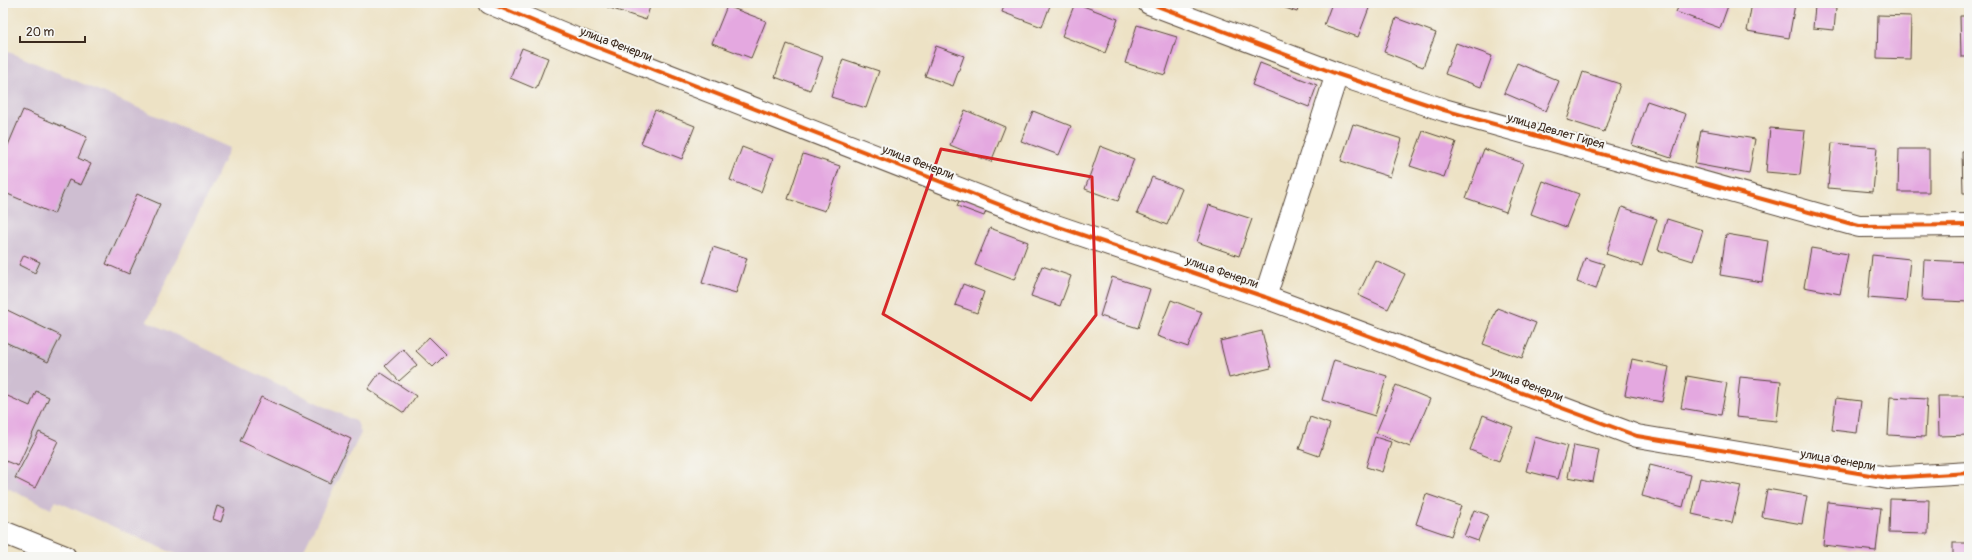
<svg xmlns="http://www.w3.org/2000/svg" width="1972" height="560" font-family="Pangolin,sans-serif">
<rect width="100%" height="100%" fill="#f6f6f2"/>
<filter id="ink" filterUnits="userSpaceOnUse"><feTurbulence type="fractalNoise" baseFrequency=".025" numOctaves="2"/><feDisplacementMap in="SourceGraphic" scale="8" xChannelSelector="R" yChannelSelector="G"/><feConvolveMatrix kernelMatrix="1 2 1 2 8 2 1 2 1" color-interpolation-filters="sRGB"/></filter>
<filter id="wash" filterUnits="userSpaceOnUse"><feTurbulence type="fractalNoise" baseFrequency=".012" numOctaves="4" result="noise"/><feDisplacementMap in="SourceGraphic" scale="16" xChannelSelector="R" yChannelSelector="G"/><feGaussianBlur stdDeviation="0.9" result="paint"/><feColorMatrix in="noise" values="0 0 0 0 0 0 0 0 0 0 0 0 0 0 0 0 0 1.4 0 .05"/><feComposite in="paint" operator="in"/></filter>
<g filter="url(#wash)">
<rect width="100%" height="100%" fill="#ede2c5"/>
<polygon fill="#cebed1" points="3,49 230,148 147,321 357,422 361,433 300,557 182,557 56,501 51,509 3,486"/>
<g id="blocks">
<g fill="#e4a8e0">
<polygon points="608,3 651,3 646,20 607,7"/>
<polygon points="1005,3 1051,3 1042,27 1002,12"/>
<polygon points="1075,3 1118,19 1105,53 1062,36"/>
<polygon points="1271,3 1300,3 1297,12"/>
<polygon points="1332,3 1371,3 1358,37 1324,25"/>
<polygon points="1680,3 1729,3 1720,28 1676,12"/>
<polygon points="1752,3 1795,4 1789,38 1747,31"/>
<polygon points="727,6 766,21 751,58 712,43"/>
<polygon points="1815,6 1836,8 1834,30 1813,28"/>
<polygon points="1878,15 1911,16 1910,59 1877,58"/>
<polygon points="1960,16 1969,16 1969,57 1961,57"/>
<polygon points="1396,18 1436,33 1423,67 1384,52"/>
<polygon points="1137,25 1177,37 1165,75 1125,63"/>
<polygon points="1456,43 1492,56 1481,87 1445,74"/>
<polygon points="787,44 823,57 810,90 775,77"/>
<polygon points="936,46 964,56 953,86 925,76"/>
<polygon points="522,48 548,58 536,89 510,78"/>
<polygon points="843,59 879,71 866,108 831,97"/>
<polygon points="1260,63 1317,85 1309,107 1252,85"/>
<polygon points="1517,63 1559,81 1546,111 1504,93"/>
<polygon points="1583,72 1620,84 1604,132 1567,120"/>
<polygon points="1647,101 1686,114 1671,158 1632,145"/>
<polygon points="23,110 87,137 78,158 91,164 81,185 69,180 54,214 3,192 3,157"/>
<polygon points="655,110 695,126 682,159 641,143"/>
<polygon points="965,110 1005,127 991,162 950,145"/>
<polygon points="1033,111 1071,126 1059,155 1021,141"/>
<polygon points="1353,124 1402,139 1390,177 1341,161"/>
<polygon points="1770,128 1805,131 1800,175 1766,172"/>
<polygon points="1701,130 1755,139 1749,174 1695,164"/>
<polygon points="1423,131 1456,142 1444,177 1410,166"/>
<polygon points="1832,143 1877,147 1873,192 1828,188"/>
<polygon points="1100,146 1134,159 1118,201 1085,189"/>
<polygon points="742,147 773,159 761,192 730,180"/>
<polygon points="1484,149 1523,163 1506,212 1466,198"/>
<polygon points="1899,149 1929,149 1929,192 1898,192"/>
<polygon points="1962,151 1969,151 1969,193 1963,193"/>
<polygon points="803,154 840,166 825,211 788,199"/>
<polygon points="1152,177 1182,189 1167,225 1137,213"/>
<polygon points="1543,181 1579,194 1566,227 1531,214"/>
<polygon points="137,194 160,204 129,274 106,264"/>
<polygon points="961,196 988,206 984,216 957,206"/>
<polygon points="1209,205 1252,219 1239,256 1197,242"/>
<polygon points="1622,207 1657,219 1642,266 1606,254"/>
<polygon points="1667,219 1703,230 1693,261 1658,250"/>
<polygon points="990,228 1028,242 1014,280 975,265"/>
<polygon points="1726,234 1768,241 1762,282 1720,275"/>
<polygon points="713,247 747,258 736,293 702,283"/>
<polygon points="1811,248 1848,254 1840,294 1804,287"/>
<polygon points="24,255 40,262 35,273 19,265"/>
<polygon points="1872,255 1910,259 1906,301 1868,298"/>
<polygon points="1585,258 1604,264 1596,289 1577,282"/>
<polygon points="1375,260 1405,274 1388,309 1358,295"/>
<polygon points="1924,260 1969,262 1969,302 1922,300"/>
<polygon points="1042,266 1071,276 1060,306 1031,296"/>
<polygon points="1112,277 1150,289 1138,328 1100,316"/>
<polygon points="963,284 984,292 977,313 955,305"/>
<polygon points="1171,300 1202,312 1188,347 1157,336"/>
<polygon points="3,308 61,336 48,362 3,341"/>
<polygon points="1497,308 1536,323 1522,358 1483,344"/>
<polygon points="1262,331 1271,368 1229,378 1220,341"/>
<polygon points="429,337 446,354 433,367 416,351"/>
<polygon points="403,349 417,365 399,381 385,366"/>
<polygon points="1632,359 1669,367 1662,402 1625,395"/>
<polygon points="1334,360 1387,376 1375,416 1322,400"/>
<polygon points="380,372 416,396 404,413 368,389"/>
<polygon points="1687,376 1727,383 1721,415 1681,408"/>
<polygon points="1740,377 1781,381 1777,421 1736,417"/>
<polygon points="1396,385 1430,399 1410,447 1376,433"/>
<polygon points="36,391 49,397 18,466 3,460 3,394 30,406"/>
<polygon points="1938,396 1969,396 1969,435 1939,436"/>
<polygon points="261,397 351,439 330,483 240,441"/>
<polygon points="1890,397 1927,399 1925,437 1888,435"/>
<polygon points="1836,398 1861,401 1857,433 1832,430"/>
<polygon points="1483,415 1513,427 1499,461 1470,450"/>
<polygon points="1310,417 1330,424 1319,456 1299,449"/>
<polygon points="39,432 58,441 35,488 15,478"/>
<polygon points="1375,437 1391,442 1382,472 1366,467"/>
<polygon points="1535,437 1567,446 1558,479 1526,471"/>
<polygon points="1574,445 1599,450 1593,482 1568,477"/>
<polygon points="1650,465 1691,475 1683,507 1642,496"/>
<polygon points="1700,478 1741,486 1732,523 1692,514"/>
<polygon points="1767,489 1807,496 1802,524 1762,517"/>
<polygon points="1426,494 1461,506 1451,536 1416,524"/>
<polygon points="1890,499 1929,500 1928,534 1889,533"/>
<polygon points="1828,502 1881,508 1876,551 1823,545"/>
<polygon points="217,506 225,509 221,522 213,519"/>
<polygon points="1474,510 1488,515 1478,541 1464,536"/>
<rect x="1953" y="543" width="16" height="14"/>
</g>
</g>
</g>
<g filter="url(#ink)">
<use href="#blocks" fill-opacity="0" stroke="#564637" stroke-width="1"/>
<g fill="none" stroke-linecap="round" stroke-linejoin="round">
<g stroke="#564637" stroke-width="24">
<g id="street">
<polyline points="490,3 576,39 1044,222 1265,297 1637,436 1888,478 1969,473"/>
<polyline points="1149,3 1337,74 1444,110 1859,226 1969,225"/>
<polyline points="1265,297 1337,74"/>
</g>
</g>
<g stroke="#564637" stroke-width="24">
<polyline id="secondary" points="3,532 65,557"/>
</g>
<use href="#street" stroke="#fff" stroke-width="22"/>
<use href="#secondary" stroke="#fff" stroke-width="22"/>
<g stroke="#f6f6f2" stroke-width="6">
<g id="cycleway">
<polyline points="490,3 576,39 1044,222 1265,297 1637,436 1888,478 1969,473"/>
<polyline points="1149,3 1337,74 1444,110 1859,226 1969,225"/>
</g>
</g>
<use href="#cycleway" stroke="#e8590c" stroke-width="4"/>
</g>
</g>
<path fill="none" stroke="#d62828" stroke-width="3" stroke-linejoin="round" d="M941 149 1092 177 1096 315 1031 400 883 314Z"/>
<g text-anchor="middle" stroke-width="4" stroke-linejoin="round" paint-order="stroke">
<g font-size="12" fill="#3b2a1e" stroke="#f6f6f2">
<text transform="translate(616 44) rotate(21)" y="4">улица Фенерли</text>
<text transform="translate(1556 131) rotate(16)" y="4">улица Девлет Гирея</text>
<text transform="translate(918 162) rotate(21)" y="4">улица Фенерли</text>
<text transform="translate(1222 272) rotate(19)" y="4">улица Фенерли</text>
<text transform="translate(1527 384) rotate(21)" y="4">улица Фенерли</text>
<text transform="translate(1838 460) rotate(10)" y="4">улица Фенерли</text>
</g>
</g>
<rect width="1972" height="560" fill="none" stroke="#f6f6f2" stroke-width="16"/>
<path d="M20 36v6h65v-6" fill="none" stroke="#3b2a1e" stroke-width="2"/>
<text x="26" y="36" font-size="12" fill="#3b2a1e" stroke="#f6f6f2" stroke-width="3" paint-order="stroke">20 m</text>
</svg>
